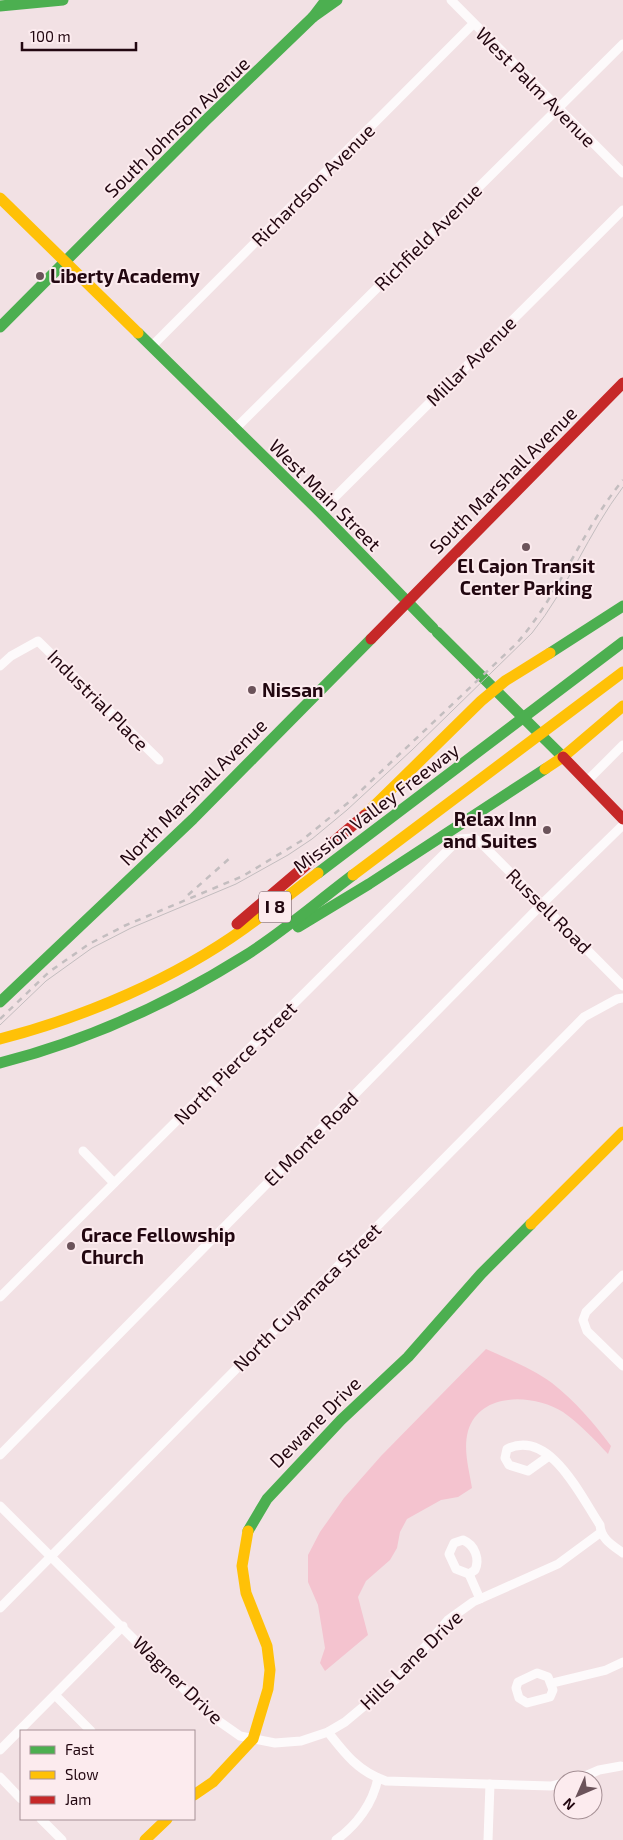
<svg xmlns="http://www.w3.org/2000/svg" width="623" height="1840" font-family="'Exo 2',sans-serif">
<rect width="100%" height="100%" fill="#f2e1e4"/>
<path fill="#f4c3cf" d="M486 1349C508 1359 533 1369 552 1383 575 1401 594 1423 611 1446L608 1454C595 1440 579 1423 563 1412 534 1394 480 1391 468 1431 463 1450 469 1469 472 1488L458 1497 441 1500 407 1519 400 1532 397 1548 390 1560 366 1581 358 1597 368 1635 325 1671 320 1663 325 1648 318 1605 308 1582V1555L320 1532 344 1498 381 1456Z"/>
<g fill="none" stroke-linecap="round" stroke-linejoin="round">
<g stroke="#fdfafb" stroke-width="9">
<polyline points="451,0 623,173"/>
<polyline points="152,346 473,24"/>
<polyline points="234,430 623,44"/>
<polyline points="320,512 623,210"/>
<polyline points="0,666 11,656 38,641 159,760"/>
<polyline points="586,782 623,745"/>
<polyline points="83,1151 114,1183"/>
<polyline points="623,1275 586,1312 583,1320 587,1331 623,1366"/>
<polyline points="0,1297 459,839 474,838 483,845 623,986"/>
<polyline points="0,1455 542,904 623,825"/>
<path d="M549 1456 528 1471 509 1465 505 1458 507 1449C550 1428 581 1497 600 1525 601 1539 612 1545 623 1553"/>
<polyline points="0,1506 210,1715 240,1736 275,1743 301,1741 328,1732 345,1722 400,1676 448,1620 473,1602 558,1564 600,1533"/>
<path d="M463 1540C475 1545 480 1559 475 1570L469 1574 456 1569 449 1554 454 1543Z"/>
<polyline points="469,1574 480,1599"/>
<polyline points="0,1608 584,1017 617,999 623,998"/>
<polygon points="537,1673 548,1677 553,1690 550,1697 527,1703 519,1698 516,1688 518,1682"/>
<polyline points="552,1683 606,1670 623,1662"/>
<polyline points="55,1695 91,1731"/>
<path d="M328 1732C345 1754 359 1772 386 1781L551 1786 563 1783"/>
<polyline points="0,1750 123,1626"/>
<polyline points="0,1777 21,1799"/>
<polyline points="576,1780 599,1770 621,1766"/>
<polyline points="41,1819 62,1840"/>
<path d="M336 1840C357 1825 373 1803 378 1778"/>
<polyline points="488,1840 490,1784"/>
</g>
<g stroke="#4caf50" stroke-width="11">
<polyline points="326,0 313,17 337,0"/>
<polyline points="0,6 63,0"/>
<polyline points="0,327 205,121 313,17"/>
<polyline points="138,333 320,512 433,628"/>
<polyline points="437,632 563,757"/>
<polyline points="550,653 623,606"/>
<polyline points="318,873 623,642"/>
<polyline points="298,927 369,884 545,769"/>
<polyline points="0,1002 193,819 371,639"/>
<path d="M0 1063C86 1041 168 1004 243 957 282 933 317 902 353 875"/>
<polyline points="248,1531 267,1499 341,1420 408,1357 481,1274 531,1224"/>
</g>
<g stroke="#ffc107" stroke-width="11">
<polyline points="0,198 138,333"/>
<polyline points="545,769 563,757 623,706"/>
<polyline points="365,815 481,701 505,681 550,653"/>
<polyline points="353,875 623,672"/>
<path d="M0 1039C85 1017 174 979 245 928 270 910 294 891 318 873"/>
<polyline points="531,1224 623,1132"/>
<polyline points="194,1795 213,1782 253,1739 268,1689 270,1670 267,1646 246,1593 242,1566 248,1531"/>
<polyline points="145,1840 167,1819"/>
</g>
<g stroke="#c62828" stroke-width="11">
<polyline points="371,639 623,383"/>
<polyline points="563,757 623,819"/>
<polyline points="237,924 365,815"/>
</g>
<path stroke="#c3bdbf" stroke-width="1" d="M0 1025 46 981 92 948 131 928 236 884 288 855 312 839 347 810 412 750 532 633C568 588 588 533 623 487"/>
<g stroke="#c3bdbf" stroke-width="2.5" stroke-dasharray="6 6" stroke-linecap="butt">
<polyline points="188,895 230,858"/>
<path d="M0 1019 49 972 89 944 124 926 243 876 301 841 349 802 516 644C560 594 581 531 623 480"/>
</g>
</g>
<g fill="#6b535a" stroke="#fcebee" stroke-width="2">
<circle cx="40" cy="276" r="5"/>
<circle cx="526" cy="547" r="5"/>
<circle cx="252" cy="690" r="5"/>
<circle cx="547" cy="830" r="5"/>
<circle cx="71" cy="1246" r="5"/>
</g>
<g text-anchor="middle" stroke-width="4" stroke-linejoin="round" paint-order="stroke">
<rect fill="#fcebee" stroke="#634b53" stroke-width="1" x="259" y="891.5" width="32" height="31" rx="4"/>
<g font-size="18" font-weight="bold" fill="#220710">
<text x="275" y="913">I 8</text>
</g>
<g font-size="19" fill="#220710" stroke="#fcebee">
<text transform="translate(536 87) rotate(45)" y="7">West Palm Avenue</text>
<text transform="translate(177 127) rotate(-44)" y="7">South Johnson Avenue</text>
<text transform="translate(313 185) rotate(-45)" y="7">Richardson Avenue</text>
<text transform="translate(428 237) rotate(-45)" y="7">Richfield Avenue</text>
<text transform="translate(471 361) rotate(-45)" y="7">Millar Avenue</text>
<text transform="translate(503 480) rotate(-45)" y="7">South Marshall Avenue</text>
<text transform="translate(325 495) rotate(45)" y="7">West Main Street</text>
<text transform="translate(98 700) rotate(45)" y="7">Industrial Place</text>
<text transform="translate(193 792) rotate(-45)" y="7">North Marshall Avenue</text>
<text transform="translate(376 808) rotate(-37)" y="7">Mission Valley Freeway</text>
<text transform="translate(549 911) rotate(45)" y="7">Russell Road</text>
<text transform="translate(235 1063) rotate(-45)" y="7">North Pierce Street</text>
<text transform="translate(311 1139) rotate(-45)" y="7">El Monte Road</text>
<text transform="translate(307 1297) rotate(-45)" y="7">North Cuyamaca Street</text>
<text transform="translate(315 1422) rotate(-45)" y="7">Dewane Drive</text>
<text transform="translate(411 1660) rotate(-44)" y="7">Hills Lane Drive</text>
<text transform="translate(178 1680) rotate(44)" y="7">Wagner Drive</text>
</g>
<g font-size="19" font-weight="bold" fill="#220710" stroke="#fcebee" text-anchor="start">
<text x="50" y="283">Liberty Academy</text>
<text x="526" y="573" text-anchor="middle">El Cajon Transit<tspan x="526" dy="22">Center Parking</tspan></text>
<text x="262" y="697">Nissan</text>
<text x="537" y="826" text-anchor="end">Relax Inn<tspan x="537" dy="22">and Suites</tspan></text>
<text x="81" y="1242">Grace Fellowship<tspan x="81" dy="22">Church</tspan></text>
</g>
</g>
<rect x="20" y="1730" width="175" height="90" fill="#fcebee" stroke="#a59095"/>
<rect x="30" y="1746" width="25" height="8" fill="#4caf50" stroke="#a59095"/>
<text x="65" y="1755" font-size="15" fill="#220710">Fast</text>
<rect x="30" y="1771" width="25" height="8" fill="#ffc107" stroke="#a59095"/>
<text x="65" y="1780" font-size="15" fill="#220710">Slow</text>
<rect x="30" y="1796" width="25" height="8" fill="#c62828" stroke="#a59095"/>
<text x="65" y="1805" font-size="15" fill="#220710">Jam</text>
<g transform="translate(578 1795) rotate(225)"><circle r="24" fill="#fcebee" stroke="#a59095"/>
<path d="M0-4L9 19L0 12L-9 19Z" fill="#6b535a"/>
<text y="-8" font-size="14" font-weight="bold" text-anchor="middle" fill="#220710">N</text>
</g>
<path d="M22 42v8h114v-8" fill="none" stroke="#220710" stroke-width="2.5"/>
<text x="30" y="42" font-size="15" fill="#220710" stroke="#fcebee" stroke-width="4" paint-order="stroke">100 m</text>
</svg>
